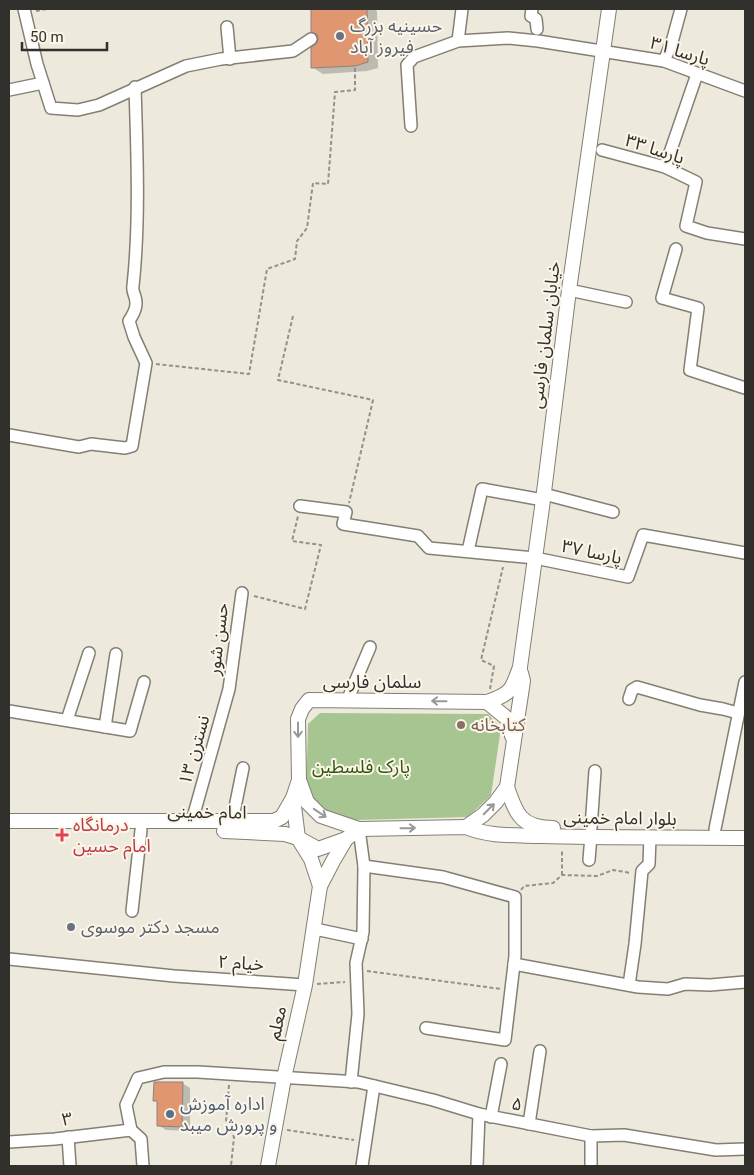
<svg xmlns="http://www.w3.org/2000/svg" width="754" height="1175" font-family="Roboto,'Noto Sans Arabic',sans-serif">
<rect width="100%" height="100%" fill="#ede9dc"/>
<polygon fill="#a7c590" points="320,713 488,714 501,728 491,795 468,817 356,820 322,812 306,797 308,724"/>
<g fill="#0003">
<polygon points="312,9 374,9 377,11 378,68 367,71 323,74 312,67 319,43 318,34 312,31"/>
<polygon points="182,1083 190,1088 190,1131 166,1130 158,1125 158,1102 155,1100"/>
</g>
<g fill="#df9671" stroke="#8e827c">
<polygon points="311,9 367,9 368,62 355,66 311,68 311,48 317,43 318,39 317,34 311,32"/>
<polygon points="154,1082 183,1082 182,1127 157,1126 157,1101 153,1101"/>
</g>
<g fill="none" stroke-linecap="round" stroke-linejoin="round">
<g stroke="#837f73" stroke-width="14">
<g id="minor">
<polyline points="24,9 37,64 51,108 78,110 99,105 186,66 221,59 293,51 311,39"/>
<polyline points="532,9 531,16 536,19 537,29"/>
<polyline points="227,27 230,59"/>
<polyline points="458,41 462,9"/>
<polyline points="664,61 672,42 681,9"/>
<polyline points="9,90 43,83"/>
<polyline points="411,126 407,65 414,57 458,41 508,38 538,41 664,61 745,91"/>
<polyline points="602,150 665,167 696,182 686,226 707,233 745,239"/>
<polyline points="665,167 697,74"/>
<polyline points="676,249 662,298 698,308 690,370 745,388"/>
<polyline points="569,290 626,302"/>
<path d="M9 435 79 447 91 444 125 448 132 446 146 363 134 337 129 321C134 313 138 306 135 297 134 293 132 290 133 286 140 220 137 153 135 87"/>
<polyline points="544,494 613,512"/>
<polyline points="300,506 346,512 343,524 418,536 429,548 535,558 628,577 643,535 745,553"/>
<polyline points="468,551 482,489 543,500"/>
<polyline points="629,699 632,690 637,687 700,705 723,709 738,713"/>
<polyline points="347,701 370,647"/>
<polyline points="9,711 130,731 144,682"/>
<polyline points="67,720 89,653"/>
<polyline points="105,727 116,654"/>
<polyline points="192,821 229,689 242,593"/>
<polyline points="232,822 243,768"/>
<polyline points="591,828 595,771"/>
<polyline points="715,829 745,682"/>
<polyline points="589,860 591,836"/>
<polyline points="364,866 443,877 515,897 515,956 505,1040 426,1028"/>
<polyline points="132,911 141,830"/>
<polyline points="315,929 362,939"/>
<polyline points="9,959 174,976 305,985"/>
<polyline points="514,964 638,987 668,989 685,984 710,985 745,982"/>
<polyline points="629,985 635,944 642,871 649,864 650,837"/>
<polyline points="351,1082 358,1014 356,963 363,932 364,866 359,829"/>
<polyline points="491,1117 501,1064"/>
<polyline points="529,1124 540,1051"/>
<polyline points="131,1130 126,1105 138,1078 164,1072 198,1072 358,1082 433,1100 479,1114 591,1136 624,1135 716,1150 745,1149"/>
<polyline points="131,1130 141,1139 143,1166"/>
<polyline points="591,1136 591,1166"/>
<polyline points="68,1137 70,1166"/>
<polyline points="9,1142 55,1139 131,1130"/>
<polyline points="362,1166 374,1086"/>
<polyline points="477,1166 479,1114"/>
</g>
</g>
<g stroke="#837f73" stroke-width="16">
<g id="major">
<polyline points="487,702 509,720 512,736"/>
<path d="M299 780 307 802 321 816 359 829 466 827C489 837 517 835 541 836 609 838 677 837 745 838"/>
<path d="M507 787C516 814 521 828 553 828"/>
<polyline points="293,798 298,838 311,859 320,886"/>
<path d="M9 821H274L282 817 293 798 299 780 298 719 302 709 309 700 487 702C511 694 512 690 520 667L543 500 569 290 609 9"/>
<polyline points="466,827 483,815 496,802 507,787 523,681 521,673"/>
<polyline points="224,831 285,834 298,838 318,849 346,839"/>
<polyline points="268,1166 284,1078 305,985 320,886 333,861 346,839 359,829"/>
</g>
</g>
<g stroke="#949189" stroke-width="2" stroke-dasharray="4 2.5" stroke-linecap="butt">
<polyline points="36,11 46,9"/>
<polyline points="293,316 278,380 373,400 349,503"/>
<polyline points="156,364 249,374 267,269 295,259 297,241 307,228 313,183 328,184 335,92 355,90 355,66"/>
<polyline points="254,596 305,609 321,545 292,541 298,516"/>
<polyline points="490,689 494,666 481,660 503,567"/>
<polyline points="562,875 562,849"/>
<polyline points="521,890 524,886 553,883 562,875 597,876 613,870 631,873"/>
<polyline points="367,971 501,989"/>
<polyline points="317,984 345,982"/>
<polyline points="229,1085 226,1122 234,1137 231,1166"/>
<polyline points="287,1130 354,1140"/>
</g>
<use href="#minor" stroke="#fff" stroke-width="11"/>
<use href="#major" stroke="#fff" stroke-width="14"/>
</g>
<defs><path id="oneway-shaft" d="M-6 0H5M1.5-3L5.5 0L1.5 3" fill="none" stroke-width="1.6" stroke-linecap="round" stroke-linejoin="round" transform="scale(1.25)"/></defs>
<g stroke="#989896">
<use href="#oneway-shaft" transform="translate(439 701) rotate(-179)"/>
<use href="#oneway-shaft" transform="translate(298 730) rotate(90)"/>
<use href="#oneway-shaft" transform="translate(489 809) rotate(-45)"/>
<use href="#oneway-shaft" transform="translate(320 813) rotate(34)"/>
<use href="#oneway-shaft" transform="translate(408 828) rotate(-1)"/>
</g>
<g fill="#6b7280" stroke="#fbf6e9" stroke-width="2">
<circle cx="340" cy="36" r="5"/>
<circle cx="71" cy="927" r="5"/>
</g>
<circle fill="#8d6e63" stroke="#fbf6e9" stroke-width="2" cx="461" cy="725" r="5"/>
<path fill="#e0444e" stroke="#fbf6e9" stroke-width="2" d="M59.5 827.5h5v5h5v5h-5v5h-5v-5h-5v-5h5z"/>
<circle fill="#5c6f8a" stroke="#fbf6e9" stroke-width="2" cx="170" cy="1114" r="5"/>
<g text-anchor="middle" stroke-width="4" stroke-linejoin="round" paint-order="stroke">
<g font-size="18" fill="#5b616d" stroke="#fbf6e9" text-anchor="start">
<text x="350" y="32">حسینیه بزرگ<tspan x="350" dy="21">فیروز آباد</tspan></text>
<text x="81" y="933">مسجد دکتر موسوی</text>
</g>
<g font-size="18" fill="#32302c" stroke="#fbf6e9">
<text transform="translate(680 51) rotate(17)" y="6">پارسا ۳۱</text>
<text transform="translate(655 149) rotate(18)" y="6">پارسا ۳۳</text>
<text transform="translate(545 335) rotate(-83)" y="6">خیابان سلمان فارسی</text>
<text transform="translate(592 552) rotate(12)" y="6">پارسا ۳۷</text>
<text transform="translate(218 639) rotate(-83)" y="6">حسن شور</text>
<text x="372" y="688">سلمان فارسی</text>
<text transform="translate(194 750) rotate(-74)" y="6">نسترن ۱۳</text>
<text transform="translate(207 812) rotate(1)" y="6">امام خمینی</text>
<text transform="translate(620 818) rotate(1)" y="6">بلوار امام خمینی</text>
<text transform="translate(241 963) rotate(4)" y="6">خیام ۲</text>
<text transform="translate(277 1023) rotate(-78)" y="6">معلم</text>
<text transform="translate(517 1104) rotate(11)" y="6">۵</text>
<text transform="translate(67 1119) rotate(-8)" y="6">۳</text>
</g>
<g font-size="18" fill="#785e54" stroke="#fbf6e9" text-anchor="start">
<text x="471" y="731">کتابخانه</text>
</g>
<g font-size="18" fill="#33540a" stroke="#fbf6e9">
<text x="361" y="773">پارک فلسطین</text>
</g>
<g font-size="18" fill="#be3a42" stroke="#fbf6e9" text-anchor="start">
<text x="73" y="831">درمانگاه<tspan x="73" dy="21">امام حسین</tspan></text>
</g>
<g font-size="18" fill="#4e5e75" stroke="#fbf6e9" text-anchor="start">
<text x="180" y="1110">اداره آموزش<tspan x="180" dy="21">و پرورش میبد</tspan></text>
</g>
</g>
<rect width="754" height="1175" fill="none" stroke="#32302c" stroke-width="20"/>
<path d="M22 42v8h85v-8" fill="none" stroke="#32302c" stroke-width="2.5"/>
<text x="30" y="42" font-size="15" fill="#32302c" stroke="#fbf6e9" stroke-width="4" paint-order="stroke">50 m</text>
</svg>
